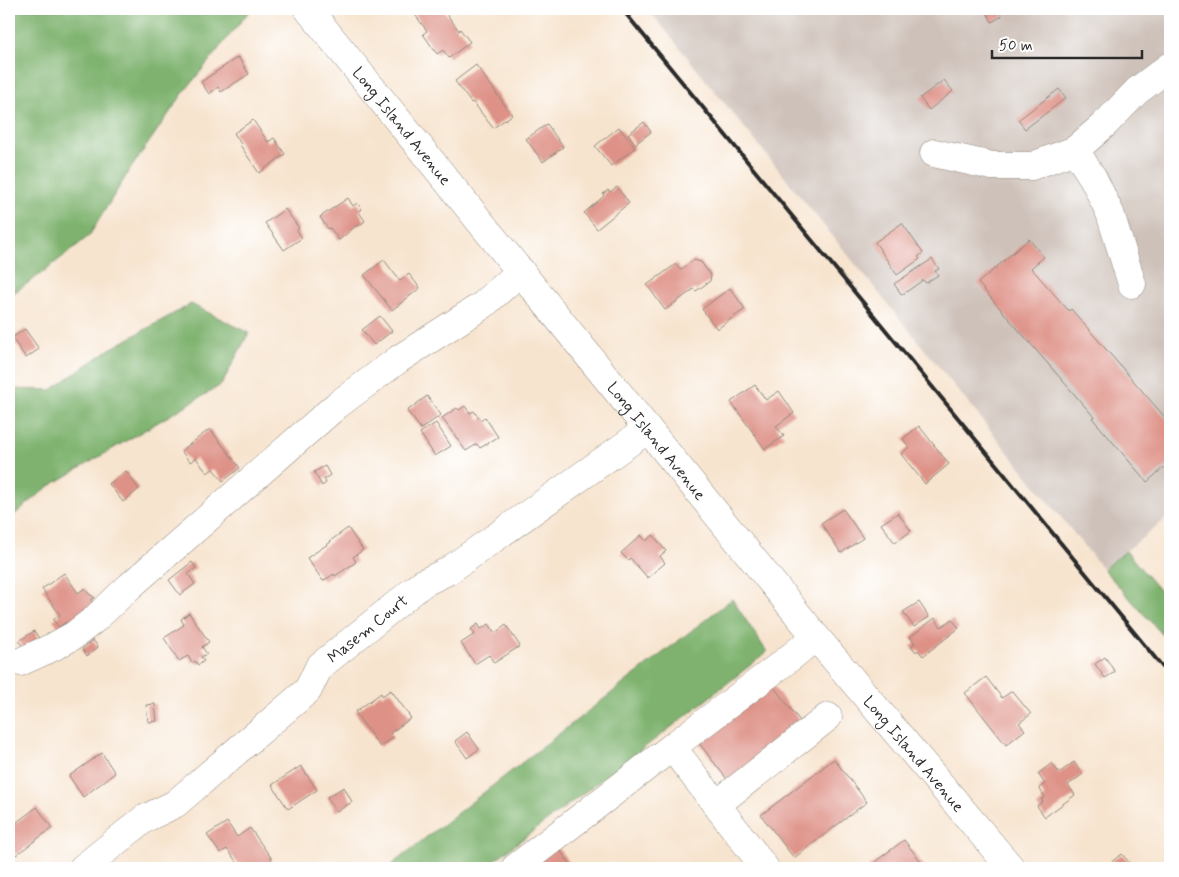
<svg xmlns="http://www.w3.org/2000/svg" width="1179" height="877" font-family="Mynerve,sans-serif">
<rect width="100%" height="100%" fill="#fff"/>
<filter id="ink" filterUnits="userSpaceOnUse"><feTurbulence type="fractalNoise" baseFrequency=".02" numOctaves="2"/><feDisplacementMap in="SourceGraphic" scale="10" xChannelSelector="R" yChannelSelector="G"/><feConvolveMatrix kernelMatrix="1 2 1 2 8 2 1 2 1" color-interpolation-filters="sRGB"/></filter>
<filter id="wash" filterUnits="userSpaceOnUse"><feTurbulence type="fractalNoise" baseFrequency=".0096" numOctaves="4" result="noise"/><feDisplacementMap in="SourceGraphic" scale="20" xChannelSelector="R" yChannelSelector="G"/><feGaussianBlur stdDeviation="1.12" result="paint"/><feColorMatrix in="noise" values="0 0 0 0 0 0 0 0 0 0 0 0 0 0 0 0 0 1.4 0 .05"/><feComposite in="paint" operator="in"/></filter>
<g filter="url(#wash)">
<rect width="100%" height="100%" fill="#f7e4cf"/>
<polygon fill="#cec1b9" points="648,9 1166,9 1170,23 1170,516 1103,569"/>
<g fill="#7eb26e" stroke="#546e4c">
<polygon points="9,9 251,9 184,92 129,171 89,236 38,276 9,296"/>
<polygon points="191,304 249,333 221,385 48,487 9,519 9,389 51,390 110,349"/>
<polygon points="1126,551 1170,603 1170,643 1103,569"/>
<polygon points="732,599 767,652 678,722 484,868 387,868"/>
</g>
<g id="blocks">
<g fill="#de9287">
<polygon points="411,9 443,9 459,31 460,29 470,42 449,58 443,50 437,54 423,34 427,31"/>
<polygon points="990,9 997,9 1002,16 992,22 986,11"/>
<polygon points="238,57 249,74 221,92 218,87 209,94 201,82"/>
<polygon points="476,65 512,115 493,128 473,102 471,103 455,81"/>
<polygon points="944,80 953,91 929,110 920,98"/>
<polygon points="1059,89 1066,98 1025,129 1018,120"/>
<polygon points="253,120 268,142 274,138 285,154 259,173 240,145 241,144 234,133"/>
<polygon points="644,122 651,132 635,144 628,134"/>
<polygon points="547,124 563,147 543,162 526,139"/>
<polygon points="619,127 635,148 611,166 595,146"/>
<polygon points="617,187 629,203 597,229 584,213 604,196 603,194 608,190 610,192"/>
<polygon points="348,198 353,206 357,203 362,209 359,212 365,221 358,226 357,225 339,240 330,228 328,229 320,217"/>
<polygon points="285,209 299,228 297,230 302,238 284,250 265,223"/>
<polygon points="902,223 923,253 918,257 920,259 897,275 875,242"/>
<polygon points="1029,239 1044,257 1031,268 1069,311 1071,309 1170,423 1170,462 1147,482 1092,418 1094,417 978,283"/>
<polygon points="932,259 939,269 935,271 938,275 926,283 923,280 902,295 894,284"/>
<polygon points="384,260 400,281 409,274 420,288 392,310 364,275"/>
<polygon points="694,260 701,262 711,276 710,281 696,291 694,289 665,310 647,285 676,264 680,270"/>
<polygon points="730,288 745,309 717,329 702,309"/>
<polygon points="380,316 392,331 374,345 362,330"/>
<polygon points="25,329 39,349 26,358 12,338"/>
<polygon points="755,385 766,400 779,391 794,413 776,426 784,436 765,449 731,402"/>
<polygon points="427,396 441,415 421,429 407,411"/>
<polygon points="465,406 470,413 474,411 480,420 485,417 498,437 480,448 477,444 466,451 442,418 457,408 459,410"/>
<polygon points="436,423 451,446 435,456 420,433"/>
<polygon points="919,426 949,464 925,484 901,454 909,447 903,439"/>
<polygon points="210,429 240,468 223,481 213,469 207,473 196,458 190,462 181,451"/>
<polygon points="325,466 330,475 324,479 326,483 322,486 314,472"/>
<polygon points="126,471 139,489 123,502 109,484"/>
<polygon points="843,509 863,538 841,553 821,523"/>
<polygon points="898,513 911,531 895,543 881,524"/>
<polygon points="348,528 363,550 353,557 356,562 335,576 334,574 323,581 307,558 331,542 330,541"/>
<polygon points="641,535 646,541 653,535 666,551 660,556 665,563 648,578 630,558 628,560 621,553"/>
<polygon points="192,562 196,568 188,574 195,584 180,595 169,580"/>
<polygon points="64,573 78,593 85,588 88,593 95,598 91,600 93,604 67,625 66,622 59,627 53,620 60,615 42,589"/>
<polygon points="919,602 929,617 914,627 903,612"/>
<polygon points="189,613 209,642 202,647 207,654 201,657 204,661 198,665 195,661 192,663 188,656 179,661 164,638 184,625 181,619"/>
<polygon points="935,618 941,627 952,619 959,628 923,656 918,650 916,652 911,646 915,643 910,637"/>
<polygon points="478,624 481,629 489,624 495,633 506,625 520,646 494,663 489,655 475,664 461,643 475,634 471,629"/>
<polygon points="34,631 41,641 26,651 19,641"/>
<polygon points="93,640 98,647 87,656 82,649"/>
<polygon points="1105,657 1115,672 1105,678 1095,664"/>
<polygon points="986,677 1002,698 1012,691 1031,714 1019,723 1025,730 1006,745 965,693"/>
<polygon points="770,682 803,725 729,782 696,739"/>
<polygon points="391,690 411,718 390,733 393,738 380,747 355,712 381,693 382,696"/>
<polygon points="155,704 157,721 148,722 146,705"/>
<polygon points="467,732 479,749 467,758 455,741"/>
<polygon points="102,753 115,773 83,797 69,776"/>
<polygon points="834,759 867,802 794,858 761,815"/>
<polygon points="1074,762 1083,774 1068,785 1075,795 1045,817 1037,806 1043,801 1041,799 1045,797 1039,788 1045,784 1038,774 1052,763 1059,773"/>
<polygon points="301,766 317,790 288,809 272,785"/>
<polygon points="344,787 352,802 336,812 327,797"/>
<polygon points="37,807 52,828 16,855 9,844 9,828"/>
<polygon points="227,822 237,837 250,828 272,859 259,868 241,868 227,849 220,853 207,835"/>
<polygon points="904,840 926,868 867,868"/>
<polygon points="557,847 574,868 529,868"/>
<polygon points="1122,854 1134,868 1103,868"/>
</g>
</g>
</g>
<g filter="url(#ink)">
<use href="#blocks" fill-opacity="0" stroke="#91887d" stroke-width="1"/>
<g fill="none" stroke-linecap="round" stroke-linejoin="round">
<g stroke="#91887d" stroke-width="29">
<g id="minor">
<path id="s1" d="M308 9 816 637 1011 868"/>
<polyline points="1075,150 1093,178 1110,213 1132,284"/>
<polyline points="934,153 992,166 1032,166 1075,150 1105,124 1137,91 1170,66"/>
<polyline points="20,662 53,647 73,636 95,619 130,586 336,406 399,359 483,305 521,271"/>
<polyline points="717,804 828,717"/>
<path id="s2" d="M83 868 144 819 175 804 308 690 319 667 423 583 448 571 648 429"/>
<polyline points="515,868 672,747"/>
<polyline points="765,868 672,747 782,664 816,637"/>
</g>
</g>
<use href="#minor" stroke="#fff" stroke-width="28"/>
<polyline stroke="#2b2b2b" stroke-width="4" points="622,9 1170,676"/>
</g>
</g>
<g text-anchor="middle" stroke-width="4" stroke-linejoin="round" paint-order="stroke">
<g font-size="16" fill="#2b2b2b" stroke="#fff">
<text dy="6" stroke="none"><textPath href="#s1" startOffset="150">Long Island Avenue</textPath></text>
<text dy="6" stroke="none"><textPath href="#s1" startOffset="555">Long Island Avenue</textPath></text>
<text dy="6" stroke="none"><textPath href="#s2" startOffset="375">Masem Court</textPath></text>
<text dy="6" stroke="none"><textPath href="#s1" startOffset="960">Long Island Avenue</textPath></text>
</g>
</g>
<rect width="1179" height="877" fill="none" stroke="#fff" stroke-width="30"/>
<path d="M992 50v8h150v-8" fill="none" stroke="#2b2b2b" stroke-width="2.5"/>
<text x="999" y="50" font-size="15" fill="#2b2b2b" stroke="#ffffff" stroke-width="4" paint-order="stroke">50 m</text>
</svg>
